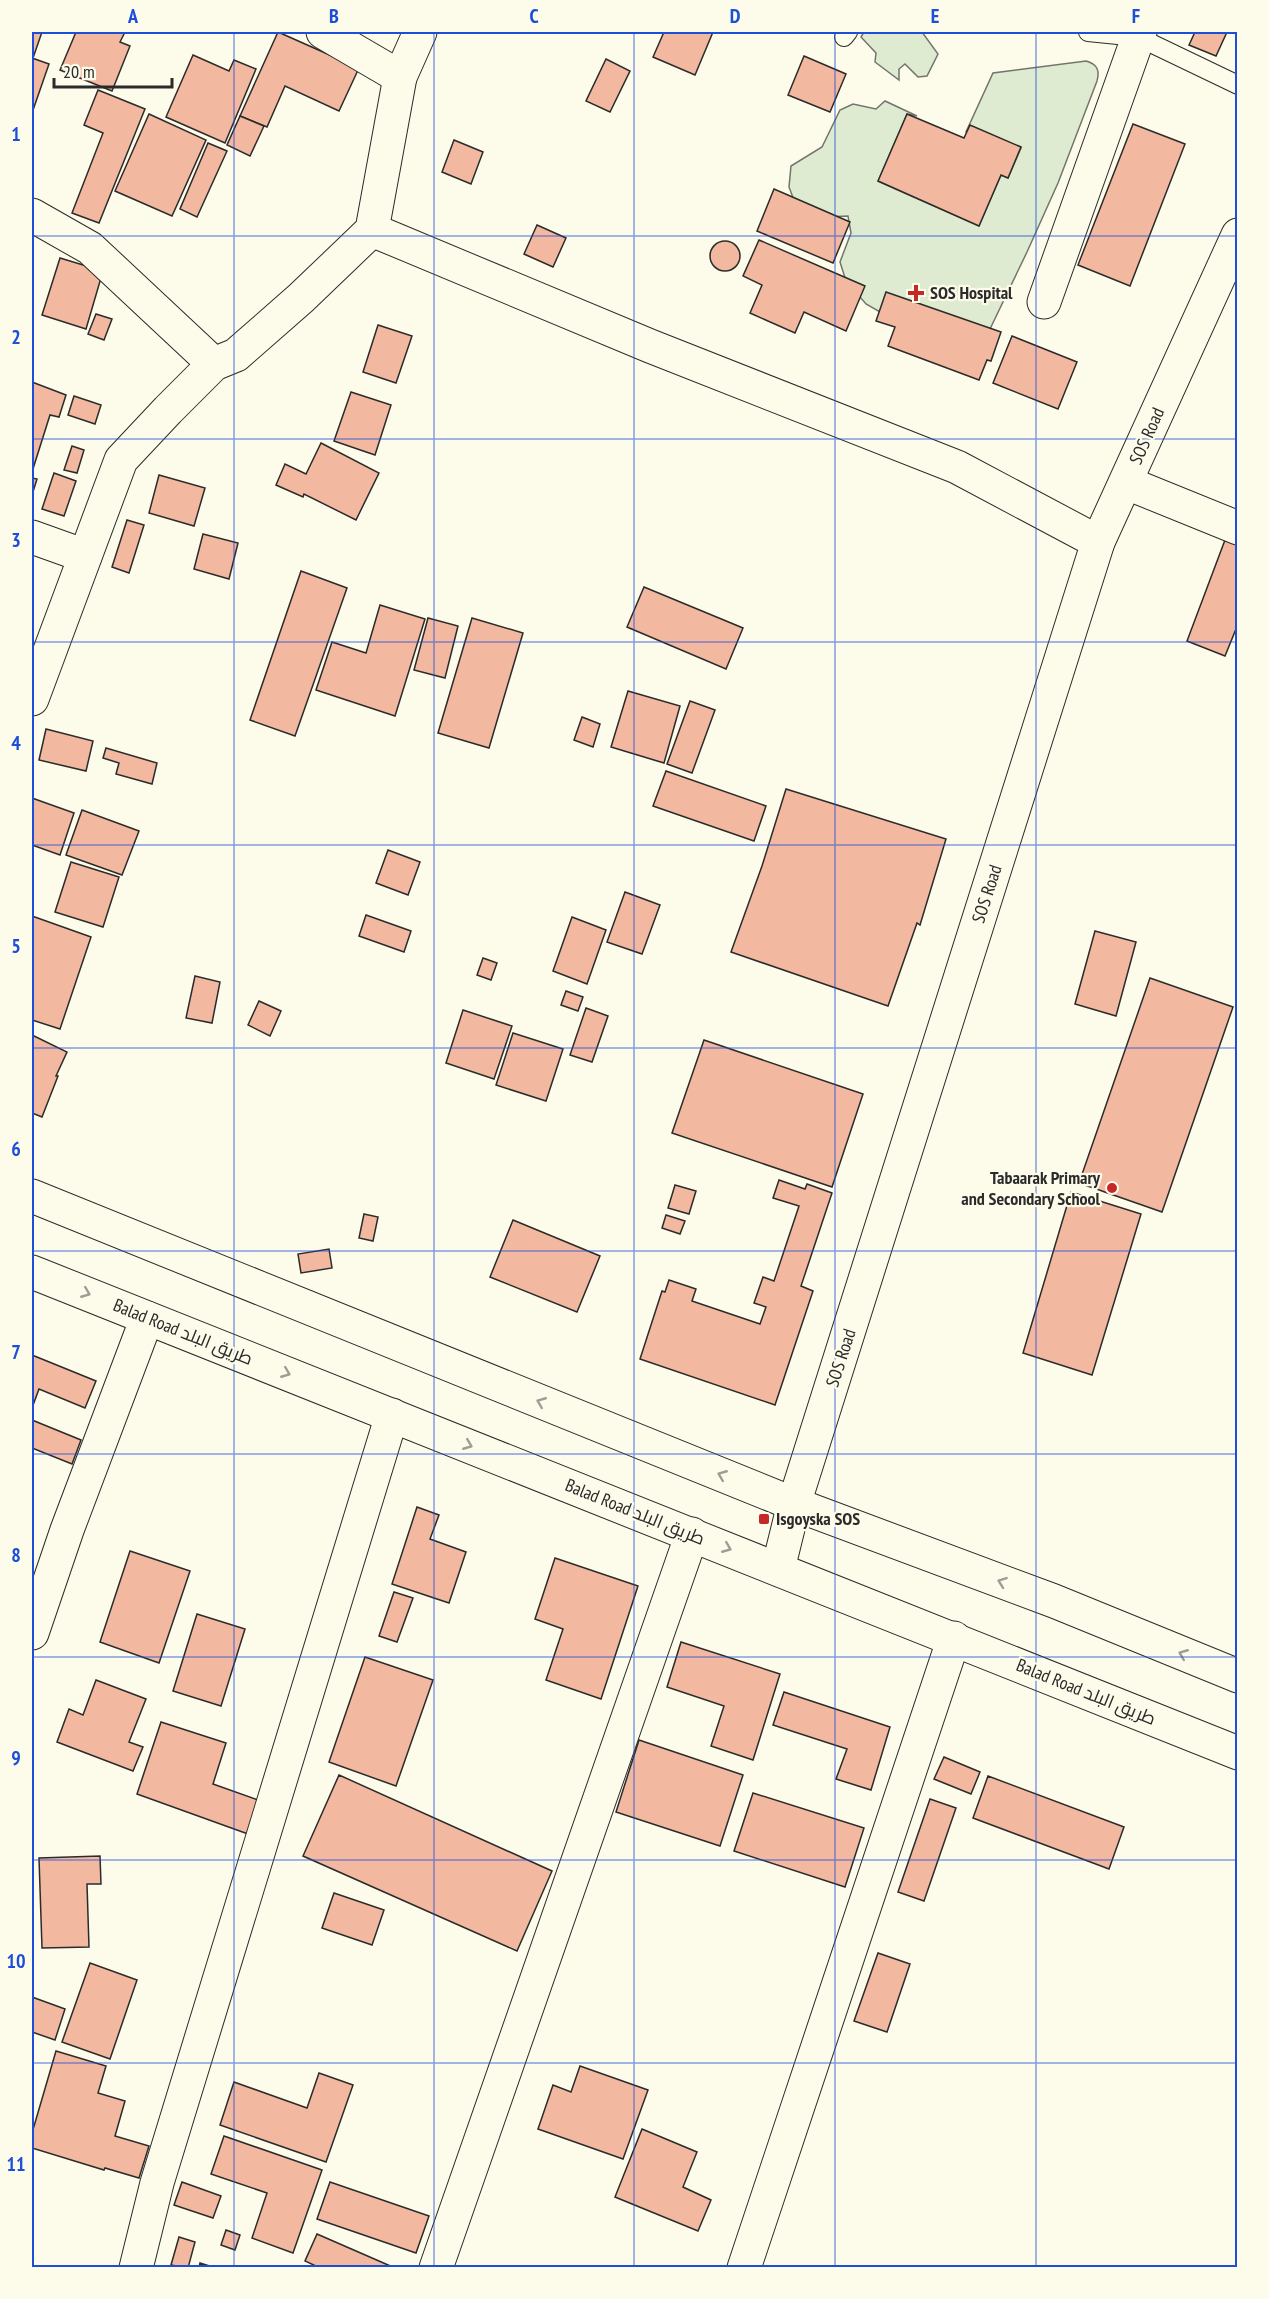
<svg xmlns="http://www.w3.org/2000/svg" width="1269" height="2299" font-family="'PT Sans Narrow',Cairo,sans-serif">
<rect width="100%" height="100%" fill="#fdfbea"/>
<g fill="#deebd1" stroke="#74746e" stroke-width="1.5">
<polygon points="864,32 922,32 938,54 927,76 918,77 905,64 899,69 899,80 875,62 876,53 861,37"/>
<path d="M1086 61C1097 64 1100 70 1097 81L1058 183 1027 252 990 329 887 316 866 304 846 281 840 262 851 233 848 216 824 217 795 203 789 187 791 166 822 147 840 110 853 104 876 109 885 101 917 116 907 114 878 181 979 226 1001 175 1008 178 1021 148 1004 151 966 132 993 73Z"/>
</g>
<g fill="#f2b8a0" stroke="#2b2b2b" stroke-width="1.5">
<polygon points="32,32 42,32 33,58 32,58"/>
<polygon points="76,32 125,32 120,42 130,46 112,91 60,70"/>
<polygon points="278,32 359,68 339,111 285,86 267,127 240,116"/>
<polygon points="664,32 713,32 695,75 653,57"/>
<polygon points="1195,32 1227,32 1216,56 1189,45"/>
<polygon points="193,55 229,71 234,60 256,69 225,143 166,117"/>
<polygon points="804,56 846,74 830,112 788,95"/>
<polygon points="32,58 49,64 32,113"/>
<polygon points="606,59 630,71 610,112 586,101"/>
<polygon points="98,90 145,109 99,223 72,213 103,133 84,125"/>
<polygon points="149,114 206,140 172,216 115,191"/>
<polygon points="907,114 964,138 970,125 1021,147 1008,178 1001,175 979,226 878,181"/>
<polygon points="240,116 264,126 250,156 227,145"/>
<polygon points="1133,124 1185,144 1130,286 1078,265"/>
<polygon points="454,140 483,152 471,184 442,172"/>
<polygon points="208,143 227,151 197,217 180,209"/>
<polygon points="774,189 850,222 833,263 757,231"/>
<polygon points="537,225 566,238 553,267 524,254"/>
<polygon points="759,240 865,286 846,331 804,312 795,333 750,313 762,285 743,276"/>
<circle cx="725" cy="256" r="15"/>
<polygon points="60,258 103,271 86,329 42,315"/>
<polygon points="886,292 1001,332 991,361 987,360 979,380 888,346 895,327 876,321"/>
<polygon points="96,314 112,319 104,340 88,334"/>
<polygon points="378,325 412,336 396,383 363,372"/>
<polygon points="1012,336 1077,362 1058,409 993,383"/>
<polygon points="32,382 66,395 59,417 50,415 32,472"/>
<polygon points="351,392 391,405 375,455 334,441"/>
<polygon points="74,396 101,405 95,424 68,415"/>
<polygon points="321,443 379,473 356,520 304,494 303,497 276,485 285,464 306,474"/>
<polygon points="72,446 84,450 77,473 64,470"/>
<polygon points="54,473 76,481 64,516 42,509"/>
<polygon points="159,475 205,488 194,526 149,513"/>
<polygon points="32,478 37,479 32,495"/>
<polygon points="127,520 144,525 129,573 112,567"/>
<polygon points="203,534 238,543 229,579 194,569"/>
<polygon points="1225,540 1238,545 1238,624 1225,656 1187,641"/>
<polygon points="301,571 347,588 295,736 250,720"/>
<polygon points="644,587 743,628 726,669 627,627"/>
<polygon points="380,605 425,619 395,716 316,690 332,642 366,653"/>
<polygon points="428,618 458,626 445,678 414,670"/>
<polygon points="472,618 523,633 489,748 438,733"/>
<polygon points="628,691 680,706 664,763 611,747"/>
<polygon points="690,701 715,710 692,773 667,764"/>
<polygon points="582,717 600,724 593,747 574,740"/>
<polygon points="46,729 93,741 86,771 39,760"/>
<polygon points="106,748 157,763 152,784 116,774 119,763 103,758"/>
<polygon points="666,771 766,806 754,841 653,806"/>
<polygon points="786,789 946,839 920,925 917,923 888,1006 731,952 762,866"/>
<polygon points="32,798 74,813 60,855 32,845"/>
<polygon points="82,810 139,831 122,875 66,855"/>
<polygon points="388,850 420,862 408,895 376,883"/>
<polygon points="71,862 119,877 103,927 55,912"/>
<polygon points="625,892 660,905 642,954 607,942"/>
<polygon points="366,915 411,931 404,952 359,936"/>
<polygon points="32,916 91,937 60,1029 32,1020"/>
<polygon points="572,917 606,930 587,984 553,971"/>
<polygon points="1095,931 1136,942 1116,1016 1075,1004"/>
<polygon points="483,958 497,963 491,980 477,975"/>
<polygon points="195,976 220,982 212,1023 186,1018"/>
<polygon points="1150,978 1233,1007 1162,1212 1079,1183"/>
<polygon points="566,991 583,997 578,1011 561,1005"/>
<polygon points="259,1001 281,1011 270,1036 248,1025"/>
<polygon points="586,1008 608,1016 592,1062 570,1055"/>
<polygon points="463,1010 512,1026 494,1079 446,1063"/>
<polygon points="513,1033 563,1049 546,1101 496,1085"/>
<polygon points="32,1035 67,1052 56,1076 58,1076 42,1117 32,1113"/>
<polygon points="704,1040 863,1094 832,1187 672,1133"/>
<polygon points="779,1180 805,1189 807,1184 832,1193 801,1286 813,1291 775,1405 640,1359 662,1291 665,1292 669,1280 696,1289 692,1301 760,1324 766,1307 754,1303 763,1277 774,1281 799,1206 773,1198"/>
<polygon points="675,1185 696,1191 689,1214 668,1208"/>
<polygon points="1071,1192 1141,1214 1092,1375 1023,1353"/>
<polygon points="364,1214 378,1217 373,1241 359,1238"/>
<polygon points="666,1215 685,1221 680,1234 662,1228"/>
<polygon points="513,1220 600,1256 577,1312 490,1277"/>
<polygon points="329,1249 332,1268 301,1273 298,1254"/>
<polygon points="32,1355 96,1381 85,1408 39,1389 32,1408"/>
<polygon points="32,1420 81,1440 72,1464 32,1448"/>
<polygon points="417,1507 439,1515 430,1539 466,1552 449,1603 392,1584"/>
<polygon points="130,1551 190,1571 159,1663 100,1642"/>
<polygon points="555,1558 638,1586 601,1699 546,1680 563,1629 535,1619"/>
<polygon points="394,1592 413,1598 397,1642 379,1636"/>
<polygon points="197,1614 245,1629 221,1706 173,1691"/>
<polygon points="681,1642 780,1674 753,1760 711,1746 724,1706 667,1687"/>
<polygon points="365,1657 433,1680 396,1786 329,1762"/>
<polygon points="96,1680 146,1699 129,1742 143,1747 133,1771 57,1742 69,1709 83,1715"/>
<polygon points="784,1692 890,1727 871,1790 836,1779 847,1749 773,1725"/>
<polygon points="161,1722 226,1743 213,1784 258,1800 248,1834 137,1794"/>
<polygon points="639,1740 743,1775 720,1846 616,1812"/>
<polygon points="944,1757 980,1772 971,1794 934,1779"/>
<polygon points="339,1775 552,1871 517,1951 303,1856"/>
<polygon points="988,1776 1124,1827 1109,1869 973,1818"/>
<polygon points="753,1793 864,1828 845,1887 734,1851"/>
<polygon points="930,1799 956,1808 924,1901 898,1892"/>
<polygon points="100,1856 101,1884 87,1884 89,1947 42,1948 39,1858"/>
<polygon points="334,1893 384,1910 372,1945 322,1928"/>
<polygon points="878,1953 910,1964 887,2032 854,2021"/>
<polygon points="90,1963 137,1980 110,2059 62,2042"/>
<polygon points="32,1997 65,2009 55,2040 32,2032"/>
<polygon points="56,2051 106,2066 98,2093 125,2101 115,2136 149,2146 139,2178 105,2168 104,2170 32,2148 32,2133"/>
<polygon points="580,2066 648,2090 623,2159 538,2129 553,2085 571,2092"/>
<polygon points="319,2073 353,2085 326,2162 220,2125 234,2082 307,2108"/>
<polygon points="642,2129 697,2152 683,2187 711,2200 698,2231 615,2197"/>
<polygon points="224,2136 322,2170 293,2253 252,2238 267,2193 211,2174"/>
<polygon points="182,2182 221,2196 213,2218 174,2205"/>
<polygon points="330,2182 429,2216 416,2253 317,2219"/>
<polygon points="226,2230 240,2235 235,2250 221,2245"/>
<polygon points="317,2234 395,2268 320,2268 305,2261"/>
<polygon points="179,2237 195,2242 188,2268 171,2265"/>
<polygon points="200,2263 216,2268 199,2268"/>
</g>
<g fill="none" stroke-linecap="round" stroke-linejoin="round">
<g stroke="#2b2b2b" stroke-width="20">
<g id="service">
<polyline points="1088,32 1138,37 1238,85"/>
<polyline points="844,37 848,32"/>
</g>
</g>
<g stroke="#2b2b2b" stroke-width="35">
<g id="minor">
<polyline points="323,32 400,77"/>
<polyline points="32,215 90,248 214,364"/>
<polyline points="372,230 650,346 957,467 1098,542"/>
<polyline points="1044,302 1140,32"/>
<polyline points="1127,483 1238,528"/>
<polyline points="32,537 85,556"/>
<polyline points="32,699 121,460 168,410 214,364 236,355 301,298 372,230 400,77 420,32"/>
<polyline points="32,1633 67,1530 147,1318"/>
<polyline points="136,2268 157,2183 392,1415"/>
<polyline points="436,2268 692,1534"/>
<polyline points="744,2268 954,1638"/>
</g>
</g>
<g stroke="#2b2b2b" stroke-width="35">
<polyline id="tertiary" points="778,1569 794,1504 1098,542 1238,235"/>
</g>
<g stroke="#2b2b2b" stroke-width="35">
<g id="trunk">
<polyline points="32,1196 794,1504 1054,1601 1238,1676"/>
<polyline points="32,1272 1238,1753"/>
</g>
</g>
<use href="#service" stroke="#fdfbea" stroke-width="18"/>
<use href="#minor" stroke="#fdfbea" stroke-width="33"/>
<use href="#tertiary" stroke="#fdfbea" stroke-width="33"/>
<use href="#trunk" stroke="#fdfbea" stroke-width="33"/>
</g>
<defs><path id="oneway-chevron" d="M-2-3.5L2.5 0L-2 3.5" fill="none" stroke-width="1.6" stroke-linecap="round" stroke-linejoin="round" transform="scale(1.5)"/></defs>
<g stroke="#9e9d94">
<use href="#oneway-chevron" transform="translate(86 1293) rotate(22)"/>
<use href="#oneway-chevron" transform="translate(286 1373) rotate(22)"/>
<use href="#oneway-chevron" transform="translate(541 1402) rotate(-158)"/>
<use href="#oneway-chevron" transform="translate(468 1445) rotate(22)"/>
<use href="#oneway-chevron" transform="translate(722 1475) rotate(-158)"/>
<use href="#oneway-chevron" transform="translate(727 1548) rotate(22)"/>
<use href="#oneway-chevron" transform="translate(1002 1582) rotate(-160)"/>
<use href="#oneway-chevron" transform="translate(1183 1654) rotate(-158)"/>
</g>
<path fill="none" stroke="#1d4ed8" stroke-width="1.5" stroke-opacity="0.55" d="M234 32V2268M434 32V2268M634 32V2268M835 32V2268M1036 32V2268M32 236H1238M32 439H1238M32 642H1238M32 845H1238M32 1048H1238M32 1251H1238M32 1454H1238M32 1657H1238M32 1860H1238M32 2063H1238"/>
<g fill="#c62828" stroke="#fdfbea" stroke-width="2">
<path d="M913 284h6v6h6v6h-6v6h-6v-6h-6v-6h6z"/>
<circle cx="1112" cy="1188" r="6"/>
<rect x="758" y="1513" width="12" height="12" rx="3"/>
</g>
<g text-anchor="middle" stroke-width="4.5" stroke-linejoin="round" paint-order="stroke">
<g font-size="18" font-weight="bold" fill="#2b2b2b" stroke="#fdfbea" text-anchor="start">
<text x="930" y="299">SOS Hospital</text>
<text x="1100" y="1184" text-anchor="end">Tabaarak Primary<tspan x="1100" dy="21">and Secondary School</tspan></text>
<text x="776" y="1525">Isgoyska SOS</text>
</g>
<g font-size="18" fill="#2b2b2b" stroke="#fdfbea">
<text transform="translate(1147 436) rotate(-66)" y="6">SOS Road</text>
<text transform="translate(987 894) rotate(-72)" y="6">SOS Road</text>
<text transform="translate(183 1332) rotate(22)" y="6">Balad Road طريق البلد</text>
<text transform="translate(841 1358) rotate(-72)" y="6">SOS Road</text>
<text transform="translate(635 1512) rotate(22)" y="6">Balad Road طريق البلد</text>
<text transform="translate(1086 1692) rotate(22)" y="6">Balad Road طريق البلد</text>
</g>
</g>
<rect width="1269" height="2299" fill="none" stroke="#fdfbea" stroke-width="66"/>
<path d="M54 78v9h118v-9" fill="none" stroke="#2b2b2b" stroke-width="3"/>
<text x="63" y="78" font-size="18" fill="#2b2b2b" stroke="#fdfbea" stroke-width="4.5" paint-order="stroke">20 m</text>
<rect x="33" y="33" width="1203" height="2233" fill="none" stroke="#1d4ed8" stroke-width="2"/>
<g font-size="20" text-anchor="middle" font-weight="bold" fill="#1d4ed8">
<text x="133" y="23">A</text>
<text x="334" y="23">B</text>
<text x="534" y="23">C</text>
<text x="735" y="23">D</text>
<text x="935" y="23">E</text>
<text x="1136" y="23">F</text>
<text x="16" y="141">1</text>
<text x="16" y="344">2</text>
<text x="16" y="547">3</text>
<text x="16" y="750">4</text>
<text x="16" y="953">5</text>
<text x="16" y="1156">6</text>
<text x="16" y="1359">7</text>
<text x="16" y="1562">8</text>
<text x="16" y="1765">9</text>
<text x="16" y="1968">10</text>
<text x="16" y="2171">11</text>
</g>
</svg>
